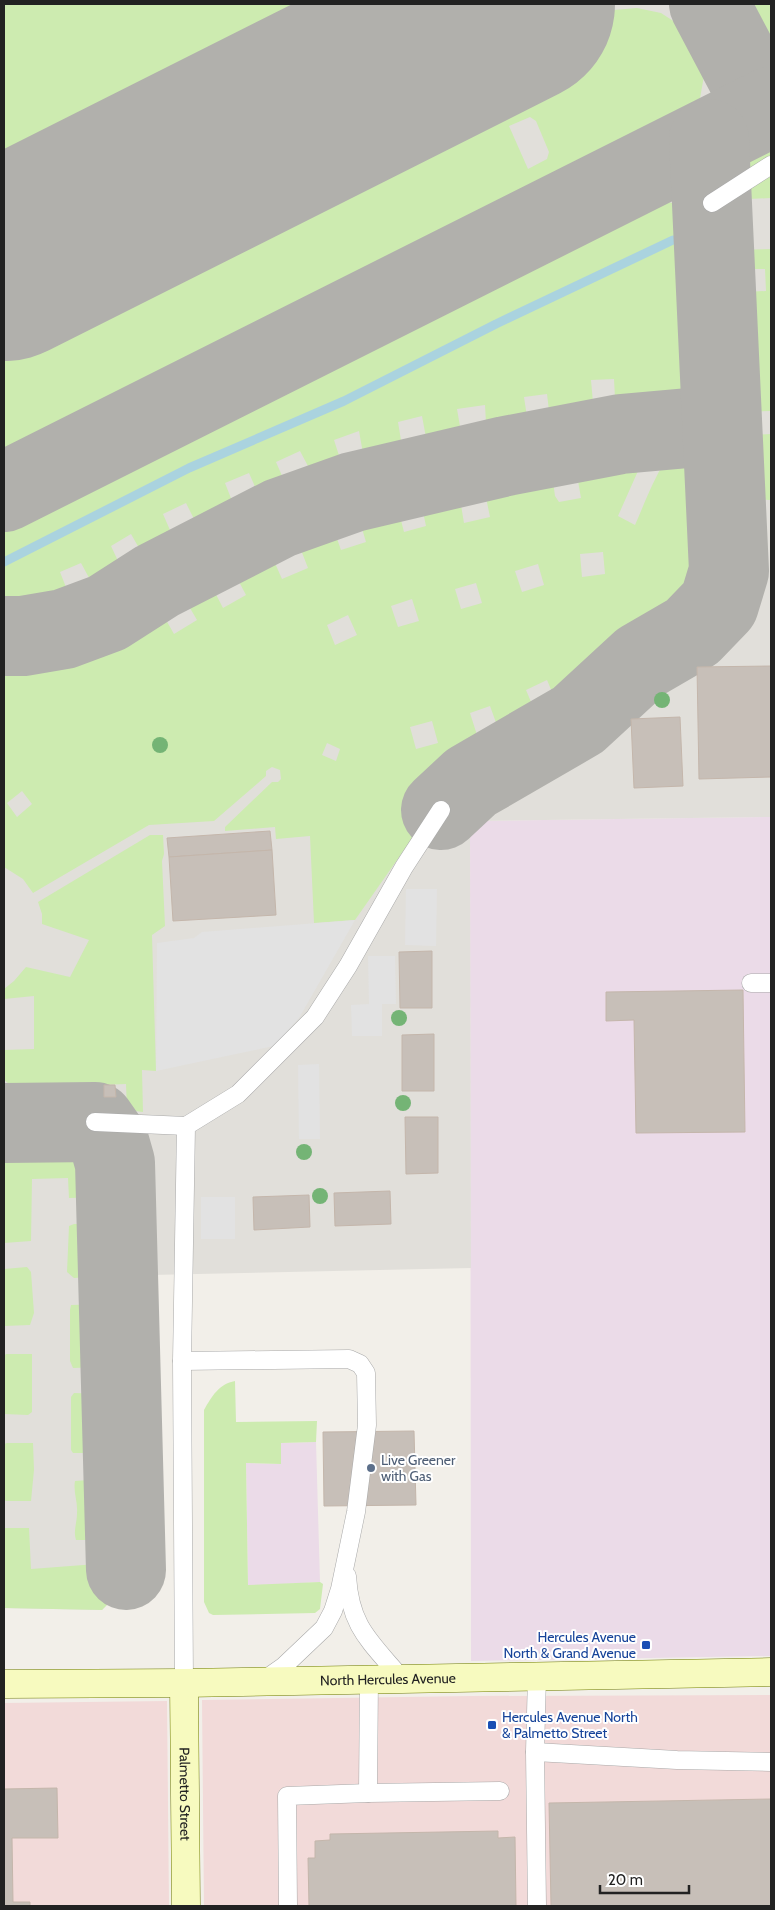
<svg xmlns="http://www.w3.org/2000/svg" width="775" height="1910" font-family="Cabin,sans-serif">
<rect width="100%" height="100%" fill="#f2efe9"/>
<g fill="#f2dad9">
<polygon points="771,1695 771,1906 204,1906 202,1700 471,1696"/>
<polygon points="167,1701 169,1906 4,1906 4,1703"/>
</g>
<g fill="#ebdbe8">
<polygon points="771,817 771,1656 471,1661 470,821"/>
<polygon points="316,1442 320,1582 248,1586 246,1463 281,1464 280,1443"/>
</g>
<polygon fill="#e1dfda" points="89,4 771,4 771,817 470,821 471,1268 150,1275 154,1557 102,1610 4,1608 4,47"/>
<g fill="#cdebb0" fill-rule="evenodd">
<polygon points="4,4 401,4 4,204"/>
<polygon points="749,4 771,4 771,44 762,36"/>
<path d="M637 8 661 13 681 26 694 39 705 70 699 104 683 128 4 470V318L614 10ZM530 117 536 121 549 152 547 159 528 169 509 126Z"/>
<polygon points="771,130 771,155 756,165 771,177 771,198 726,200 734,173 756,137"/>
<path d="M632 200C666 200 682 198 700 231L707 400 694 412 667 417 620 420 616 417 614 379 591 380 595 425 552 435 547 394 524 397 529 430 526 438 490 444 487 441 485 405 457 409 463 444 461 452 434 457 429 454 422 416 398 422 403 452 401 462 372 471 364 459 359 431 334 440 345 474 343 480 321 486 317 483 300 451 276 462 290 494C282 501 274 506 263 505L249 473 225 483 238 516C233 528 220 533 207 535L199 529 186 503 163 514 176 544 173 556 151 566 147 562 131 534 111 546 126 578V585L107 596 100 598 81 563 60 572 71 600 72 607C61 621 21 621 4 621V518Z"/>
<path d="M771 249V429L770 411 748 412 749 435 771 434V500C754 500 747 489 738 476L731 250ZM744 269H765L766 291 745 292Z"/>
<path d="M700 436 709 440 714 527 712 557 703 588 687 613 662 626 623 657 572 705 538 730 470 773 437 803 355 920 314 923 310 836 276 839 275 827 225 831V827L272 782H278L281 779 280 770 272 767 266 771V776L214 821 149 825 33 893 23 879 4 867V649C43 646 82 640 117 622 129 617 139 608 151 602L157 604 174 634 197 620 180 591V584L197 574 203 573 208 579 223 608 246 595 228 561C232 550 251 545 262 541L266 543 282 579 308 568 294 532C300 520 316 515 329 516L341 550 366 542 355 505 389 494 395 497 404 532 426 526 419 493 420 487 455 482 458 487 464 523 490 517 482 478 487 473 550 460 555 496 559 502 581 498 574 458 576 455 650 444 618 516 635 525C644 505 665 448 685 439 689 437 695 437 700 436ZM603 552 605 574 582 577 580 554ZM538 564 544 585 522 592 515 571ZM476 583 482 603 461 609 455 589ZM412 599 419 621 398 627 391 606ZM348 615 357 635 335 645 327 625ZM547 680 555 699 534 709 526 690ZM490 706 498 728 477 735 470 713ZM432 721 438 743 416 749 410 727ZM327 743 340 749 336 761 322 755ZM22 791 32 804 17 817 7 803Z"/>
<polygon points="150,835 163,835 164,854 162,861 165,926 152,935 156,1071 142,1070 143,1112 127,1110 126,1084 102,1085 102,1098 116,1098 116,1110 44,1110 4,1080 4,1050 34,1049 34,996 4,999 4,989 14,981 26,967 70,977 89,940 42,924 42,914 38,902"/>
<polygon points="4,1132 74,1132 102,1161 103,1197 69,1198 68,1178 32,1179 31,1241 4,1243"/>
<polygon points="145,1132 150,1275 154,1557 102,1610 4,1608 4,1528 29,1528 31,1569 123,1562 123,1572 137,1571 137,1479 126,1133"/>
<polygon points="100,1223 106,1227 107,1271 104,1276 74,1278 67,1272 69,1226 74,1224"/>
<polygon points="27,1267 31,1272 34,1313 30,1325 4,1326 4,1269"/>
<polygon points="103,1304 108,1308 109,1363 104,1367 73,1368 70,1361 70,1310 71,1305"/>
<polygon points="6,1354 32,1354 32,1412 28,1415 4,1414 4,1356"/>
<path d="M235 1381 236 1422 317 1421 316 1442 281 1443V1464L246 1463 248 1585 320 1582 323 1584 320 1609 315 1613 213 1615 209 1613 204 1602V1410C212 1396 219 1384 235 1381Z"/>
<polygon points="74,1393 106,1394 111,1398 112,1446 108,1453 73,1453 71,1450 71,1397"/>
<polygon points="7,1443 33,1443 34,1470 31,1501 6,1501 4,1500 4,1444"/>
<path d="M102 1479 109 1481C114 1491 117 1525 113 1534 112 1536 109 1538 108 1540H76C73 1531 77 1523 77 1513 78 1502 73 1492 75 1481Z"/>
</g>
<g fill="#e2e2e2">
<polygon points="406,889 437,889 436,946 405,945"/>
<polygon points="355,920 299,1018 274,1046 156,1071 157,943 194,938 202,932"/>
<polygon points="368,956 395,956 396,1004 382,1004 382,1036 352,1036 351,1005 369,1004"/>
<polygon points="319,1064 320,1139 299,1139 298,1065"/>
<rect x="201" y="1197" width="34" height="42"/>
</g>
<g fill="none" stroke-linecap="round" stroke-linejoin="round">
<polyline stroke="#aad3df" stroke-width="9" points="4,562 189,468 344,401 496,324 673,240"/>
<g stroke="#b1b0ac" stroke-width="80">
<polyline points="709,4 765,110"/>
<polyline points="4,492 771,107"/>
<polyline points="4,636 23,636 64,629 107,613 157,581 280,518 353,492 506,456 621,434 722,425"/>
<polyline points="441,810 471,782 578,720 642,661 692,632 719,604 729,571 709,139"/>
<polyline points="4,1123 95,1122 109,1142 115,1163 126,1570"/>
</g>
<polyline stroke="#b1b0ac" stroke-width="200" points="4,261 515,4"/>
</g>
<g fill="#c7bfb8" stroke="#c4b6ab">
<polygon points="771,666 771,777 699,779 697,667"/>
<polygon points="680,717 683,786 634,788 631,719"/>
<polygon points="270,831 272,850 169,857 167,838"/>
<polygon points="272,850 276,915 173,921 169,857"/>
<polygon points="432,951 432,1008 400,1008 399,952"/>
<polygon points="743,990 745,1132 636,1133 634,1020 606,1021 606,992"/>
<polygon points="434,1034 434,1091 402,1091 402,1035"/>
<polygon points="104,1085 115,1085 116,1097 104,1097"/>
<polygon points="405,1117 438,1117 438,1173 406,1174"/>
<polygon points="390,1191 391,1224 335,1226 334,1193"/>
<polygon points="309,1195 310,1227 254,1230 253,1197"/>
<polygon points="414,1431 416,1505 324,1506 323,1432"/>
<polygon points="57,1788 58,1838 12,1838 13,1902 30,1902 30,1906 4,1906 4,1789"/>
<polygon points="771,1799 771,1906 551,1906 549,1803"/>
<polygon points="498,1831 498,1838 515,1837 516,1906 309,1906 308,1858 315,1858 315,1841 330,1840 330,1834"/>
</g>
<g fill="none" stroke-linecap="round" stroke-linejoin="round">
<g stroke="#a9a9a9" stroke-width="19">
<g id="lane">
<polyline points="712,203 771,165"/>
<polyline points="751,983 771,983"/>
<polyline points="95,1122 186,1126"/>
<polyline points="182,1361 349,1359 360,1364 366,1373 367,1425 356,1512 340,1589 333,1611 324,1628 284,1666 264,1680"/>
<path d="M347 1576C350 1627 370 1641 401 1678"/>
<polyline points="537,1676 535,1752 537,1906"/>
<polyline points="369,1678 368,1793 500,1791"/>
<polyline points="184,1683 182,1361 186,1126 238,1094 315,1017 348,966 404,867 441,810"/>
<polyline points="535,1752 677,1760 771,1762"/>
<polyline points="288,1906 287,1796 368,1793"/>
</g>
</g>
<g stroke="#707d05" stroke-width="29">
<g id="secondary">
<path id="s1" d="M184 1683 186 1906"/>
<path id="s2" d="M4 1684 184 1683 771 1672"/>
</g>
</g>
<use href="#lane" stroke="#fff" stroke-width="18"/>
<use href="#secondary" stroke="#f7fabf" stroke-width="28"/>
</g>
<g fill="#74b475">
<circle cx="662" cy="700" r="8"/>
<circle cx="160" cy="745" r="8"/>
<circle cx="399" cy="1018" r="8"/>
<circle cx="403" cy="1103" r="8"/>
<circle cx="304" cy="1152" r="8"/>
<circle cx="320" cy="1196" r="8"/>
</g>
<circle fill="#5c6f8a" stroke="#fff" stroke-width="2" cx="371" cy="1468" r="5"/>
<g fill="#1a4fb4" stroke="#fff" stroke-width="2">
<rect x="641" y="1640" width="10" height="10" rx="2.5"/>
<rect x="487" y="1720" width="10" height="10" rx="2.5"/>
</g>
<g text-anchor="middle" stroke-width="4" stroke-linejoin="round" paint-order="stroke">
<g font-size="14" fill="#4e5e75" stroke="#fff" text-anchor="start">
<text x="381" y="1465">Live Greener<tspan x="381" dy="16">with Gas</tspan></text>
</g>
<g font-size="14" fill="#164399" stroke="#fff" text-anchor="end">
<text x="636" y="1642">Hercules Avenue<tspan x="636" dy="16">North &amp; Grand Avenue</tspan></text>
<text x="502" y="1722" text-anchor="start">Hercules Avenue North<tspan x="502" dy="16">&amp; Palmetto Street</tspan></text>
</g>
<g font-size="14" fill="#222" stroke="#fff">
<text dy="5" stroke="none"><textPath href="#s2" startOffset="384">North Hercules Avenue</textPath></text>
<text dy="5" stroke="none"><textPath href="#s1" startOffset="111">Palmetto Street</textPath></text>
</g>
</g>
<rect width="775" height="1910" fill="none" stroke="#222222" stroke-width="10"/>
<path d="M600 1885v8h89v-8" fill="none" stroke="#222222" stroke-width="2.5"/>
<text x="608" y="1885" font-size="15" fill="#222222" stroke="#ffffff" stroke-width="4" paint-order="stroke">20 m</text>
</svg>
